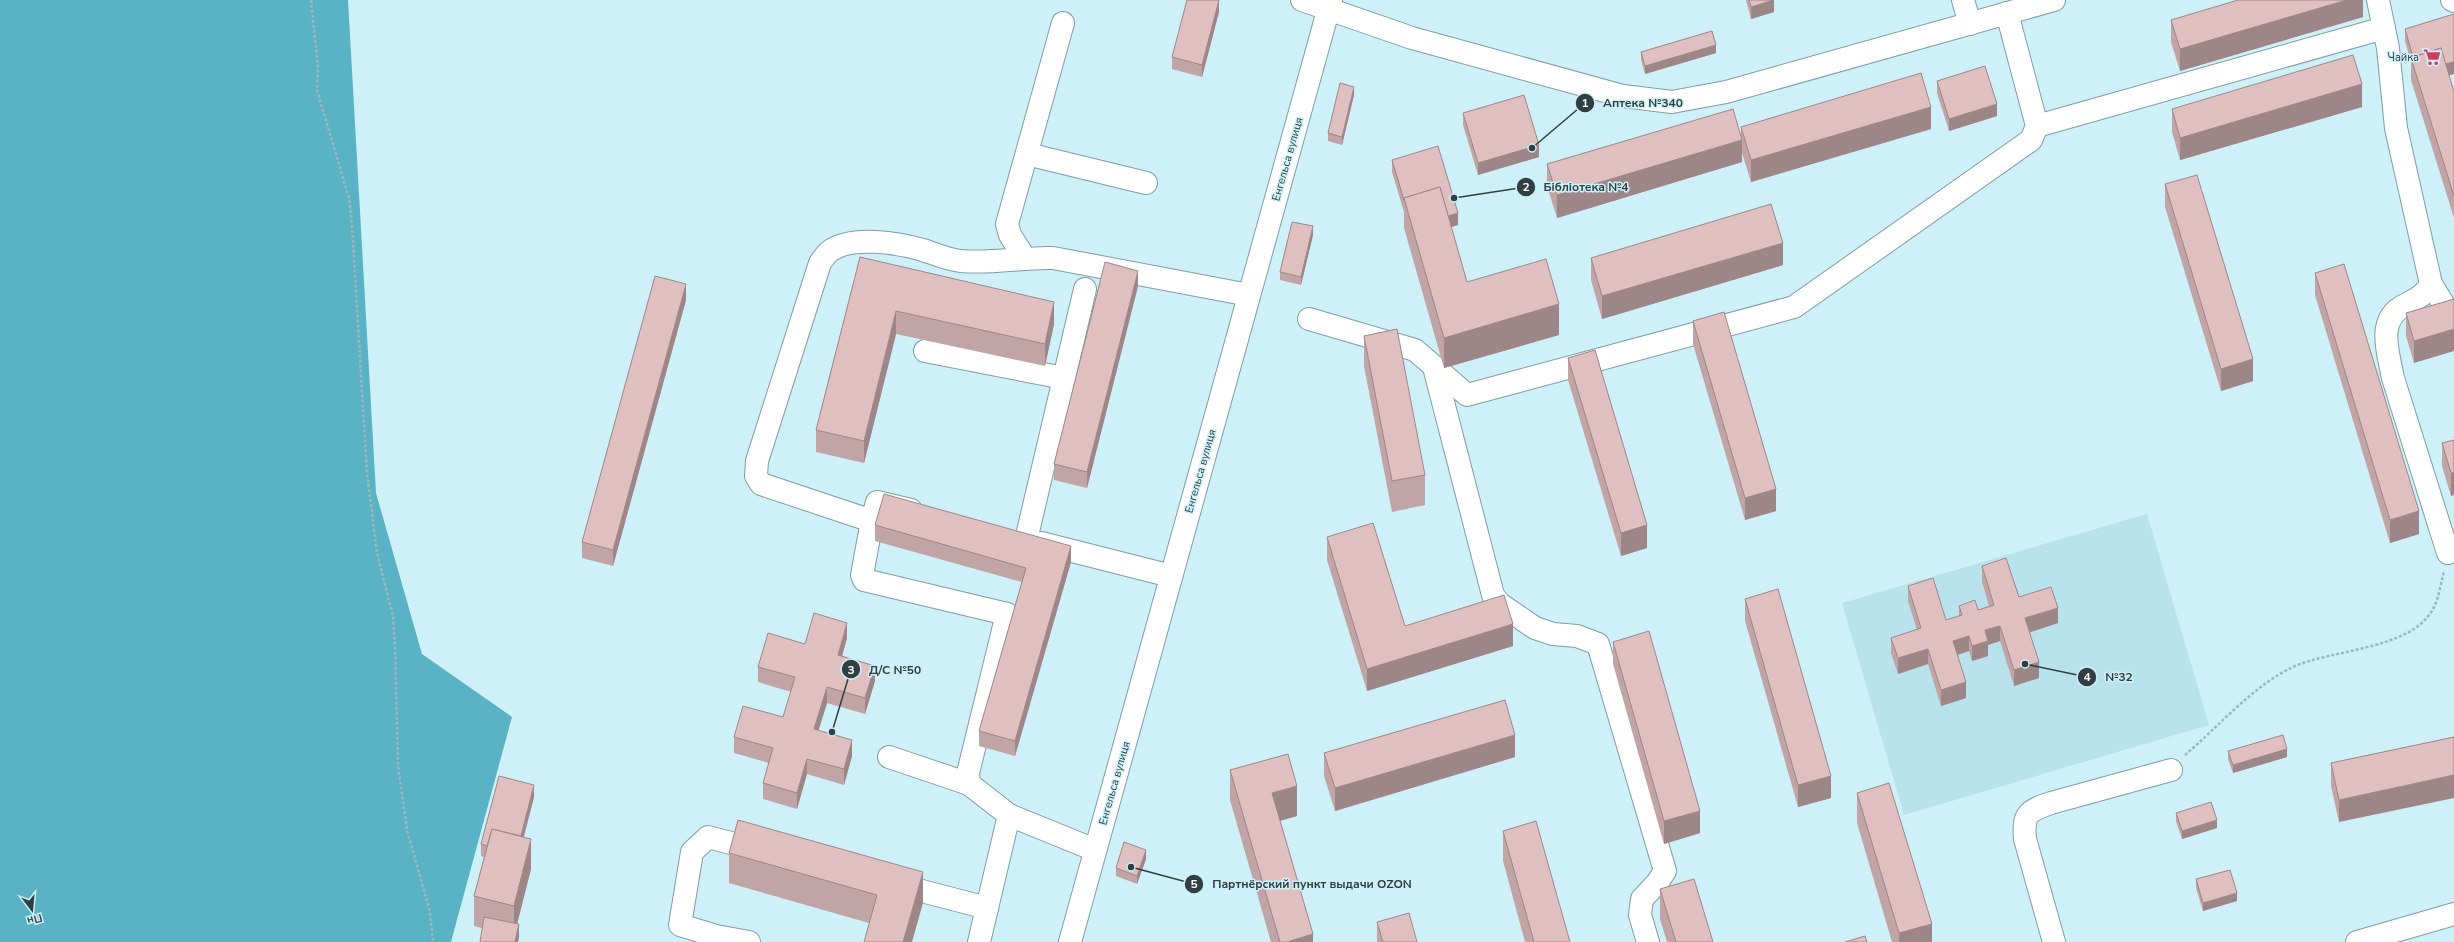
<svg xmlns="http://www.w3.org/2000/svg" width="2454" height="942" font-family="'Nunito Sans',sans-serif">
<rect width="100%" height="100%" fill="#cef1f9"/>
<polygon fill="#b8e3ed" points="2147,514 2209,725 1904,815 1842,603"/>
<polygon fill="#59b3c5" points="0,0 348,0 376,493 422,654 512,717 451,942 0,942"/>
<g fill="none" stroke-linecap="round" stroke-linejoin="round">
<g stroke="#7e9ea6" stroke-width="24">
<g id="minor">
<polyline points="1302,0 1412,38 1623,96 1672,102 1726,92 2054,0"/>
<polyline points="1963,0 1970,24"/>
<path d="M2378 0 2388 48 2396 128 2431 284C2425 295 2416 299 2405 305 2376 319 2388 352 2393 378L2448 553"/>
<polyline points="2452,0 2454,1"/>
<polyline points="2037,126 2384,28"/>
<polyline points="1027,154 1146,183"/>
<polyline points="1024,257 1010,235 1007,224 1063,23"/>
<polyline points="2431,284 2449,313 2454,312"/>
<polyline points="1309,319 1415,350 1467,395 1794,307 2031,140 2037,126 2007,13"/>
<polyline points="925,351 1064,378"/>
<polyline points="1434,367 1493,595 1500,604 1535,628 1553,634 1577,636 1598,644 1665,871 1657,883 1642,899 1640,915 1648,942"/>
<path d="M911 510 877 502 872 521 761 484 756 476 757 461 820 263C823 259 826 254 830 251 852 235 899 243 923 250 935 254 949 260 961 261 992 264 1023 257 1053 258L1249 295"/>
<polyline points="872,521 862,575 864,580 1007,614 968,773 969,784 1009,815 1095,850"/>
<polyline points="1026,540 1085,289"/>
<polyline points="1041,543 1171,576"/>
<polyline points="889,757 969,784"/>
<polyline points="895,884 987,908"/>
<polyline points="749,942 716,936 680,925 692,852 708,837 761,851"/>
<polyline points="979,942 1009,815"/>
<polyline points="1070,942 1331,0"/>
<path d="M2054 942 2025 839C2023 813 2028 811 2051 803L2171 770"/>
<polyline points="2357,942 2454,914"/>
</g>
</g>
<g stroke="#9bb7bd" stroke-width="2.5" stroke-dasharray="3 2" stroke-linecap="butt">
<polyline points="311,0 318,68 317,90 349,198 352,225 367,473 377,553 393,617 395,646 398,766 407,830 430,912 433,942"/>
<path d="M2185 755C2218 727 2254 685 2293 667 2332 649 2411 650 2433 609 2439 598 2441 583 2444 571"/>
</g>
<use href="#minor" stroke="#fff" stroke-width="22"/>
</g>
<g fill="#c1a4a6">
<polygon points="1746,0 1774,0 1774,12 1751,19"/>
<polygon points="2363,0 2363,17 2180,71 2171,42 2171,20"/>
<polygon points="1219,12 1202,77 1172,69 1172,57"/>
<polygon points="2454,14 2454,74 2449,75 2454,92 2454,218 2411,80 2411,63 2405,41 2405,29"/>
<polygon points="1641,52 1716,53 1645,74 1641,60"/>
<polygon points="1937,81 1997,116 1949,131 1937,93"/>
<polygon points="1354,95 1342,145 1328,141 1328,133"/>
<polygon points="2362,107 2180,160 2172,132 2172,109"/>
<polygon points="1463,113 1539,157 1478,175 1463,125"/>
<polygon points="1741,127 1931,129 1751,182 1742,153 1742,162 1557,218 1547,186 1547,164 1741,137"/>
<polygon points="1392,160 1458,225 1451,227 1467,282 1559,335 1444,368 1404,228 1404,212 1392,172"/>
<polygon points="2165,184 2253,381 2221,391 2165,207"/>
<polygon points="1313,235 1301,285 1280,280 1280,272"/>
<polygon points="860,257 1054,324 1045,366 896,334 864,463 816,452 816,430"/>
<polygon points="1591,258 1783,265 1602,319 1591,280"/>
<polygon points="2315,273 2419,534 2390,543 2315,295"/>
<polygon points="1138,286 1087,488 1054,480 1054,464"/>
<polygon points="2454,299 2414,363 2406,336 2406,313"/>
<polygon points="686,300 613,566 582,558 582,542"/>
<polygon points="1693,321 1776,511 1745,520 1693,344"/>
<polygon points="1364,336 1425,475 1425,505 1392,512 1364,366"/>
<polygon points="1568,358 1647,548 1621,556 1568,380"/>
<polygon points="2454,440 2451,496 2442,466 2442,443"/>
<polygon points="875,525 1071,562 1015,756 979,746 979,731 1022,582 875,541"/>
<polygon points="1327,537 1405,626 1513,646 1367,691 1327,560"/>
<polygon points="1982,566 2019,597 2058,623 2029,632 2039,678 2014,686 2000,641 1988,645 1988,656 1972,661 1969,651 1958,655 1966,698 1941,706 1928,664 1898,674 1891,653 1891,638 1917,630 1908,601 1908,586 1946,620 1959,616 1959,606 1978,610 1989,606 1982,582"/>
<polygon points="1745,599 1831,798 1798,807 1745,621"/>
<polygon points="847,638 842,656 875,681 865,714 827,703 818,731 852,756 844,785 807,774 797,809 763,799 763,783 769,763 734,753 734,737 783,717 791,692 758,682 758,667 805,644"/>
<polygon points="1613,642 1700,833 1664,844 1613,664"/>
<polygon points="2454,737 2339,822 2331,786 2331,763"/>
<polygon points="2228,751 2287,757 2233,773 2228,759"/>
<polygon points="1324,753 1515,757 1335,811 1324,776"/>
<polygon points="1230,770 1297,816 1280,821 1313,942 1271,942 1230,800"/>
<polygon points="1857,793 1932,942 1892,942 1857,823"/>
<polygon points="534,797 524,837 531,869 517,924 519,936 518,942 480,942 482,928 474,926 474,896 484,857 481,856 481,844"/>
<polygon points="2176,813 2217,828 2182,839 2176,821"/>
<polygon points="1503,831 1570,942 1525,942 1503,861"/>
<polygon points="729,853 923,903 869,923 729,883"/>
<polygon points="1146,859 1137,884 1116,876 1116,868"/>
<polygon points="2196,879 2237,901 2203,911 2196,888"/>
<polygon points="1660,889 1713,942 1667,942 1660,919"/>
<polygon points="1377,922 1417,942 1377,942"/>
</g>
<g fill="#9d8687">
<polygon points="1219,0 1219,12 1202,77 1202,65"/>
<polygon points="1774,0 1774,12 1751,19 1751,7"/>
<polygon points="2347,0 2363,0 2363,17 2180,71 2180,49"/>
<polygon points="1716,45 1716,53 1645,74 1645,66"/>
<polygon points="2454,62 2454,74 2443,77 2443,65"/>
<polygon points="2362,84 2362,107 2180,160 2180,138"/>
<polygon points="1354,87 1354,95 1342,145 1342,137"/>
<polygon points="1997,104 1997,116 1949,131 1949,119"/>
<polygon points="1931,107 1931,129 1751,182 1751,160"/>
<polygon points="1742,140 1742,162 1557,218 1557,195"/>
<polygon points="1539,145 1539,157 1478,175 1478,163"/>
<polygon points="1458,213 1458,225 1444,229 1444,217"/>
<polygon points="1313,226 1313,235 1301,285 1301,277"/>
<polygon points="1783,243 1783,265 1602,319 1602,296"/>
<polygon points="1138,271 1138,286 1087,488 1087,472"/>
<polygon points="686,284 686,300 613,566 613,550"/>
<polygon points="1054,302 1054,324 1045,366 1045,344"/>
<polygon points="1559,304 1559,335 1444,368 1444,338"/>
<polygon points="896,311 896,334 864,463 864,441"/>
<polygon points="2454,329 2454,351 2414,363 2414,341"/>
<polygon points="2253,359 2253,381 2221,391 2221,369"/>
<polygon points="2451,473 2454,473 2454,495 2451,496"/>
<polygon points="1776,489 1776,511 1745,520 1745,498"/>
<polygon points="2419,511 2419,534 2390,543 2390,520"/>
<polygon points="1647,525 1647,548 1621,556 1621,533"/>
<polygon points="1071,546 1071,562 1015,756 1015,741"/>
<polygon points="2058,608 2058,623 2025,634 2025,618"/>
<polygon points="847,623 847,638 838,671 838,655"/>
<polygon points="1513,624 1513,646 1367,691 1367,669"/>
<polygon points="2000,626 2000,641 1988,645 1988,656 1972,661 1972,646 1985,630"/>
<polygon points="1969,636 1969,651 1953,656 1953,641"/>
<polygon points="1928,649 1928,664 1898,674 1898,658"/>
<polygon points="2039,662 2039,678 2014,686 2014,670"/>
<polygon points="875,666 875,681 865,714 865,698"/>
<polygon points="1966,682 1966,698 1941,706 1941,690"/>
<polygon points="827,687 827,703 814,745 814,729"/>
<polygon points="1515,735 1515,757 1335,811 1335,788"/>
<polygon points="852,740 852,756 844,785 844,769"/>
<polygon points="2287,749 2287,757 2233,773 2233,765"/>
<polygon points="807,759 807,774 797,809 797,793"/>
<polygon points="2454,775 2454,798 2339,822 2339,800"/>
<polygon points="1831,776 1831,798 1798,807 1798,785"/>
<polygon points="534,785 534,797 516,865 516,853"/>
<polygon points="1297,786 1297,816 1272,823 1272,793"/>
<polygon points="1700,811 1700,833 1664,844 1664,821"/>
<polygon points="2217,820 2217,828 2182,839 2182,831"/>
<polygon points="531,839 531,869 514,936 514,906"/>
<polygon points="1146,850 1146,859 1137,884 1137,876"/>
<polygon points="923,872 923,903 912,942 903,942"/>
<polygon points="2237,893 2237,901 2203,911 2203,903"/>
<polygon points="519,924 519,936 518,942 515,942"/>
<polygon points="1932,924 1932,942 1899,942 1899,933"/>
<polygon points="1313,934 1313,942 1287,942"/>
</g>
<g fill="#e0bfc1" stroke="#9d8687">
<polygon points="1187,0 1219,0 1202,65 1172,57"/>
<polygon points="1749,0 1774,0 1751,7"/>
<polygon points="2238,0 2347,0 2180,49 2171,20"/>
<polygon points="2454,14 2454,62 2445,64 2441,48 2413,57 2405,29"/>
<polygon points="1712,31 1716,45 1645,66 1641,52"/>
<polygon points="2441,48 2454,92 2454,196 2411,58"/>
<polygon points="2353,55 2362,84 2180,138 2172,109"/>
<polygon points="1985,66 1997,104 1949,119 1937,81"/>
<polygon points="1921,73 1931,107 1751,160 1741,127"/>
<polygon points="1340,83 1354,87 1342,137 1328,133"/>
<polygon points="1524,95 1539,145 1478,163 1463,113"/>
<polygon points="1733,109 1742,140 1557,195 1547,164"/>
<polygon points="1438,146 1458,213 1448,216 1440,187 1404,198 1404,200 1392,160"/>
<polygon points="2197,175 2253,359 2221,369 2165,184"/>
<polygon points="1440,187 1467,282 1546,259 1559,304 1444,338 1404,198"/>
<polygon points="1771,204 1783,243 1602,296 1591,258"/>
<polygon points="1292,222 1313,226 1301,277 1280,272"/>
<polygon points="860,257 1054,302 1045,344 896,311 864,441 816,430"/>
<polygon points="1105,262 1138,271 1087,472 1054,464"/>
<polygon points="2344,264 2419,511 2390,520 2315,273"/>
<polygon points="655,276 686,284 613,550 582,542"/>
<polygon points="2454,299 2454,329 2414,341 2406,313"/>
<polygon points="1724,312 1776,489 1745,498 1693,321"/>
<polygon points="1397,329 1425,475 1392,481 1364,336"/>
<polygon points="1595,350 1647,525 1621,533 1568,358"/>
<polygon points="2454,440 2454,473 2451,473 2442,443"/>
<polygon points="884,494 1071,546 1015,741 979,731 1026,568 875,525"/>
<polygon points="1373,523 1405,626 1504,595 1513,624 1367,669 1327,537"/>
<polygon points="2006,558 2019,597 2051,587 2058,608 2025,618 2039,662 2014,670 2000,626 1985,630 1988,641 1972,646 1969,636 1953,641 1966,682 1941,690 1928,649 1898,658 1891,638 1921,628 1908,586 1933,578 1946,620 1962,615 1959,606 1975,600 1978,610 1994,605 1982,566"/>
<polygon points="1778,589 1831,776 1798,785 1745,599"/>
<polygon points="814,613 847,623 838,655 875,666 865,698 827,687 814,729 852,740 844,769 807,759 797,793 763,783 773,748 734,737 743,706 783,717 795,677 758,667 768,633 805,644"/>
<polygon points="1649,631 1700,811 1664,821 1613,642"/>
<polygon points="1505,700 1515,735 1335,788 1324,753"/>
<polygon points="2283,735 2287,749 2233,765 2228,751"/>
<polygon points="2454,737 2454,775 2339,800 2331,763"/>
<polygon points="1288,754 1297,786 1272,793 1313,934 1287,942 1280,942 1230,770"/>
<polygon points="499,776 534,785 521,836 492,829 487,846 481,844"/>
<polygon points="1889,783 1932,924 1899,933 1857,793"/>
<polygon points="2211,802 2217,820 2182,831 2176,813"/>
<polygon points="738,820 923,872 903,942 864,942 877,895 729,853"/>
<polygon points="1536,821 1570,942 1534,942 1503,831"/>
<polygon points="492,829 531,839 514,906 474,896"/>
<polygon points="1124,842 1146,850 1137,876 1116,868"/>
<polygon points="2230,870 2237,893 2203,903 2196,879"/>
<polygon points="1694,879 1713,942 1676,942 1660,889"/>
<polygon points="1409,913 1417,942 1383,942 1377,922"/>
<polygon points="484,917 519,924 515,942 480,942"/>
<polygon points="1865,936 1867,942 1845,942"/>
</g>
<defs>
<g id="supermarket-bare" transform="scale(1.38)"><path d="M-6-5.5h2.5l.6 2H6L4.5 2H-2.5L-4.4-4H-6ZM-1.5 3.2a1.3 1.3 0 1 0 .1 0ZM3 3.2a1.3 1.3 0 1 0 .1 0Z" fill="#cf3f5d" stroke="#cef1f9" stroke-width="2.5" paint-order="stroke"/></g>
</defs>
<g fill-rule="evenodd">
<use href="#supermarket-bare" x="2432" y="57"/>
</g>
<g text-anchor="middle" stroke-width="3" stroke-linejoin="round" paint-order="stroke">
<g font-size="11" fill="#313f42" stroke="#cef1f9" text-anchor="end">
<text x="2419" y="61">Чайка</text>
</g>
<g font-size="11" fill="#313f42" stroke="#cef1f9">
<text transform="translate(1287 159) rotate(-74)" y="4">Енгельса вулиця</text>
<text transform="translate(1200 471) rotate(-74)" y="4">Енгельса вулиця</text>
<text transform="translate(1114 783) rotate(-74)" y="4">Енгельса вулиця</text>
</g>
</g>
<path fill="none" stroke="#313f42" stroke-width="1.5" d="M1532 148L1585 103M1454 198L1526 187M832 732L851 669M2025 664L2087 677M1131 867L1194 884"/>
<g fill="#313f42" stroke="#cef1f9" stroke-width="1.5">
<circle cx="1532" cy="148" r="4"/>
<circle cx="1454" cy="198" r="4"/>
<circle cx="832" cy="732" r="4"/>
<circle cx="2025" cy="664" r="4"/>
<circle cx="1131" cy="867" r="4"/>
<circle cx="1585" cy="103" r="10"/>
<circle cx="1526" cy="187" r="10"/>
<circle cx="851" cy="669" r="10"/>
<circle cx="2087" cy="677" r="10"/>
<circle cx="1194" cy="884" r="10"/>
</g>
<g font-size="12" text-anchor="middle" font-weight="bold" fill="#fff">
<text x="1585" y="107">1</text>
<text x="1526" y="191">2</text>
<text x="851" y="674">3</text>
<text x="2087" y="681">4</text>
<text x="1194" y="888">5</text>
</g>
<g font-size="12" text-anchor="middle" font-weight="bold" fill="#313f42" stroke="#cef1f9" stroke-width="3" stroke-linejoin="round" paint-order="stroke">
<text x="1643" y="107">Аптека №340</text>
<text x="1586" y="191">Бібліотека №4</text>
<text x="895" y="674">Д/С №50</text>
<text x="2119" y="681">№32</text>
<text x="1312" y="888">Партнёрский пункт выдачи OZON</text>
</g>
<g transform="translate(32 910) rotate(164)" stroke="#cef1f9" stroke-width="3" paint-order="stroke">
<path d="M0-3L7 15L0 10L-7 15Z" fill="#313f42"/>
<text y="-6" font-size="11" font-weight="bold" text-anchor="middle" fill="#313f42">Пн</text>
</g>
</svg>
